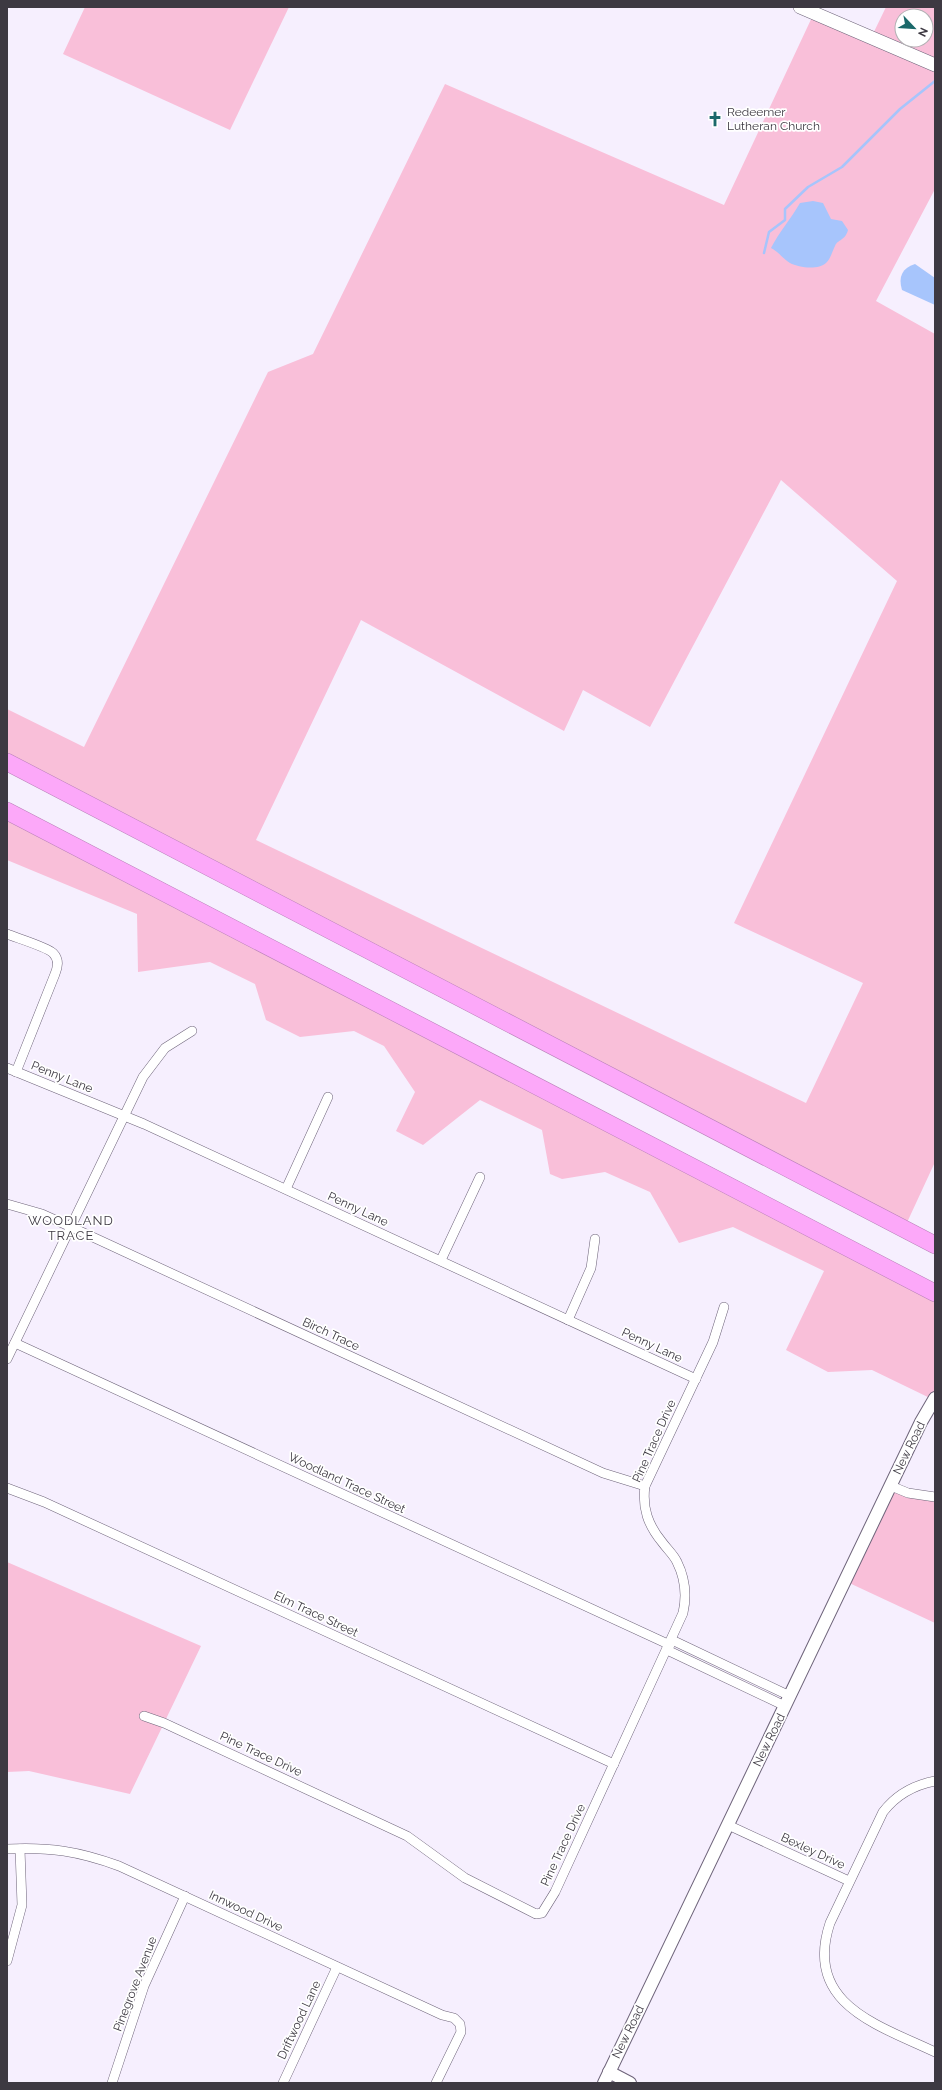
<svg xmlns="http://www.w3.org/2000/svg" width="942" height="2090" font-family="Raleway,sans-serif">
<rect width="100%" height="100%" fill="#f6effe"/>
<g fill="#f9bfd9" fill-rule="evenodd">
<polygon points="85,7 289,7 230,130 63,54"/>
<path d="M886 7H935V189L876 301 935 334V1162L904 1229 7 762V709L84 747 268 372 313 354 445 84 724 205 814 13 871 38ZM902 16H926V40H902ZM781 480 897 581 734 923 863 983 806 1103 256 840 361 620 564 731 583 690 650 727Z"/>
<polygon points="7,811 935,1293 935,1398 934,1400 872,1370 828,1372 786,1350 824,1271 733,1227 679,1243 650,1192 605,1172 562,1179 550,1174 542,1130 480,1100 423,1145 396,1131 415,1092 384,1046 354,1031 300,1037 266,1020 255,984 210,962 138,972 137,914 7,860"/>
<polygon points="891,1486 935,1497 935,1623 845,1581"/>
<polygon points="7,1562 201,1646 130,1794 29,1771 7,1772"/>
</g>
<g fill="#a7c5fc">
<path d="M813 201 823 203 831 219 842 221 848 230C845 241 838 239 835 246 832 252 831 258 826 263 819 270 799 268 790 263 783 259 779 252 771 248 779 232 791 219 800 203Z"/>
<path d="M915 264 935 278V305L902 290C898 277 902 268 915 264Z"/>
</g>
<g fill="none" stroke-linecap="round" stroke-linejoin="round">
<polyline stroke="#a7c5fc" stroke-width="2.5" points="764,253 769,232 785,220 785,209 808,187 842,167 900,109 935,81"/>
<g stroke="#6e647a" stroke-width="10">
<g id="minor">
<path d="M7 934C17 938 47 947 53 953 59 959 58 967 55 974L16 1072"/>
<polyline points="7,1068 144,1124 696,1379"/>
<polyline points="286,1189 328,1097"/>
<polyline points="7,1204 42,1214 71,1227 603,1473 645,1486"/>
<polyline points="441,1260 480,1177"/>
<polyline points="568,1320 591,1268 595,1239"/>
<polyline points="15,1343 670,1645"/>
<polyline points="7,1359 143,1077 165,1048 192,1031"/>
<polyline points="891,1486 908,1493 935,1497"/>
<polyline points="7,1488 44,1502 614,1764"/>
<polyline points="672,1640 790,1696"/>
<polyline points="667,1650 785,1706"/>
<path d="M144 1716 164 1723 407 1836 465 1878 536 1914 542 1913 555 1892 683 1613C687 1595 685 1578 677 1562 674 1555 667 1549 662 1542 648 1525 642 1508 645 1486L713 1342 724 1307"/>
<path d="M935 1781C914 1785 896 1795 883 1812L830 1923C803 2004 878 2025 935 2052"/>
<polyline points="728,1825 849,1881"/>
<path d="M7 1849C50 1847 78 1851 119 1866L442 2015 454 2018 460 2024 461 2032 436 2083"/>
<polyline points="7,1961 22,1905 20,1849"/>
<polyline points="112,2083 144,1986 185,1896"/>
<polyline points="283,2083 337,1967"/>
</g>
</g>
<g stroke="#6e647a" stroke-width="14">
<g id="tertiary">
<polyline points="609,2072 630,2083"/>
<polyline points="604,2083 921,1422 935,1398"/>
</g>
</g>
<g stroke="#6e647a" stroke-width="14">
<polyline id="secondary" points="800,7 935,65"/>
</g>
<g stroke="#b981b9" stroke-width="18">
<g id="motorway">
<polyline points="7,762 935,1245"/>
<polyline points="7,811 935,1293"/>
</g>
</g>
<use href="#minor" stroke="#fff" stroke-width="9"/>
<use href="#tertiary" stroke="#fff" stroke-width="12"/>
<use href="#secondary" stroke="#fff" stroke-width="13"/>
<use href="#motorway" stroke="#fca8f9" stroke-width="17"/>
</g>
<defs>
<g id="church-bare" transform="scale(1.2)"><path d="M-1.2-6h2.4v3.5h3.3v2.4h-3.3V6h-2.4V-.1h-3.3v-2.4h3.3Z" fill="#1b696a" stroke="#fff" stroke-width="2.5" paint-order="stroke"/></g>
</defs>
<g fill-rule="evenodd">
<use href="#church-bare" x="715" y="119"/>
</g>
<g text-anchor="middle" stroke-width="3.5" stroke-linejoin="round" paint-order="stroke">
<g font-size="12" fill="#3d3942" stroke="#fff" text-anchor="start">
<text x="727" y="116">Redeemer<tspan x="727" dy="14">Lutheran Church</tspan></text>
</g>
<g font-size="12" fill="#3d3942" stroke="#fff">
<text transform="translate(62 1077) rotate(22)" y="4">Penny Lane</text>
<text transform="translate(358 1209) rotate(25)" y="4">Penny Lane</text>
<text transform="translate(331 1334) rotate(25)" y="4">Birch Trace</text>
<text transform="translate(652 1345) rotate(25)" y="4">Penny Lane</text>
<text transform="translate(654 1441) rotate(-66)" y="4">Pine Trace Drive</text>
<text transform="translate(909 1448) rotate(-64)" y="4">New Road</text>
<text transform="translate(347 1483) rotate(25)" y="4">Woodland Trace Street</text>
<text transform="translate(316 1614) rotate(25)" y="4">Elm Trace Street</text>
<text transform="translate(769 1740) rotate(-64)" y="4">New Road</text>
<text transform="translate(261 1754) rotate(25)" y="4">Pine Trace Drive</text>
<text transform="translate(563 1845) rotate(-65)" y="4">Pine Trace Drive</text>
<text transform="translate(813 1851) rotate(25)" y="4">Bexley Drive</text>
<text transform="translate(246 1911) rotate(25)" y="4">Innwood Drive</text>
<text transform="translate(135 1984) rotate(-69)" y="4">Pinegrove Avenue</text>
<text transform="translate(299 2020) rotate(-65)" y="4">Driftwood Lane</text>
<text transform="translate(628 2032) rotate(-64)" y="4">New Road</text>
</g>
<g font-size="13" letter-spacing="1" fill="#3d3942" stroke="#fff">
<text x="71" y="1225">WOODLAND<tspan x="71" dy="15">TRACE</tspan></text>
</g>
</g>
<rect width="942" height="2090" fill="none" stroke="#3d3942" stroke-width="16"/>
<g transform="translate(914 28) rotate(115)"><circle r="19" fill="#ffffff" stroke="#b1b0b3"/>
<path d="M0-3L7 15L0 10L-7 15Z" fill="#1b696a"/>
<text y="-6" font-size="11" font-weight="bold" text-anchor="middle" fill="#3d3942">N</text>
</g>
</svg>
